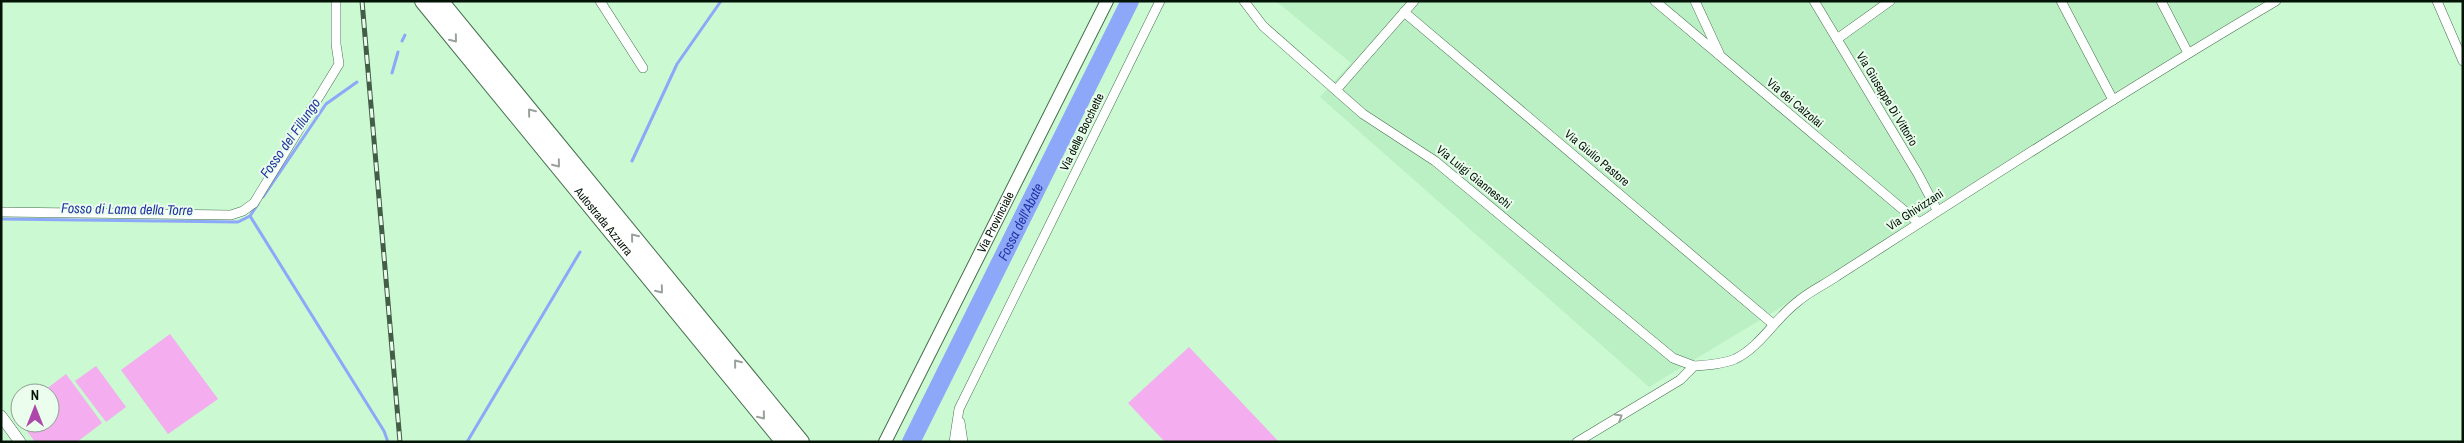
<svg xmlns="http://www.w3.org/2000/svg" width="2464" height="443" font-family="'Archivo Narrow',sans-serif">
<rect width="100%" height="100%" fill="#caf9d2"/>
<polygon fill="#bbf0c4" points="1276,1 2269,1 1944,201 1775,311 1649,387 1320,97 1351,63"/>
<g fill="#f4adee">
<polygon points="170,334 218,399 168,434 121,370"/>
<polygon points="1189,347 1279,442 1165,442 1128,403"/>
<polygon points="96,366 126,407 106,422 75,381"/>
<polygon points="66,374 102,423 77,442 35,442 21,423 50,423 50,393 41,393"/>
</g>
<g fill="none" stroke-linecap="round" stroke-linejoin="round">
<g stroke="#8da8f8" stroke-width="3">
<polyline points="402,41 405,35"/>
<polyline points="392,73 398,52"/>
<polyline points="632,161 677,64 721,1"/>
<polyline points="263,197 326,104 357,82"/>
<polyline points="250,216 384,431 388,442"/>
<polyline points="1,219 238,222 250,216 258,204"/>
<polyline points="467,442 580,252"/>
</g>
<path stroke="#8da8f8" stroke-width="18" id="s1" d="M911 442 1130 1"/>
<g stroke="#456f4d" stroke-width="10">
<g id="minor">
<polyline points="600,1 643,68"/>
<polyline points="1244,1 1263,26 1363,114 1435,161 1673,358 1694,366"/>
<polyline points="1655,1 1919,223"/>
<polyline points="1695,1 1719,53"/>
<polyline points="1814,1 1918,174 1937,210"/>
<polyline points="2061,1 2113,100"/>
<polyline points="2161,1 2188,53"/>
<polyline points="2437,1 2463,61"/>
<polyline points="1404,12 1773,324"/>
<polyline points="1837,39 1890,1"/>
<polyline points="1336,90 1414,1"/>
<polyline points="1,212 231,215 243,211 254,203 339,64 336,44 336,1"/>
<polyline points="960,422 963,442"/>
<polyline points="954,442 959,409 1160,1"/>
<path d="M1577 442 1680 380 1694 366C1708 365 1723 364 1735 359 1760 347 1775 319 1796 303 1808 292 1824 285 1837 276 1982 183 2127 89 2276 1"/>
</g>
</g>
<g stroke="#456f4d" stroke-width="12">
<polyline id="tertiary" points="1,416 20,442"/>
</g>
<g stroke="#456f4d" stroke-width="14">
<g id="secondary">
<path id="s2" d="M885 442 1107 1"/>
</g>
</g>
<g stroke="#456f4d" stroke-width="18">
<g id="motorway">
<path id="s3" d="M423 1 784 442"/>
<polyline points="440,1 801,442"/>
</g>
</g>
<use href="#minor" stroke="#fff" stroke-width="9"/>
<use href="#tertiary" stroke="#fff" stroke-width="11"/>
<use href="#secondary" stroke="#fff" stroke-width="12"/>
<use href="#motorway" stroke="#fff" stroke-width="16"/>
<g stroke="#435d47" stroke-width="5">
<polyline id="rail" points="362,1 400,442"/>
</g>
<use href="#rail" stroke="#ebfeee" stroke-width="3" stroke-dasharray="9" stroke-linecap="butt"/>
</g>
<defs><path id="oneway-chevron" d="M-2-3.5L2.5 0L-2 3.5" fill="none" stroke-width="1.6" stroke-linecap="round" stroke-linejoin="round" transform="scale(1.25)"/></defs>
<g stroke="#9aa19b">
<use href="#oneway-chevron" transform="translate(454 39) rotate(51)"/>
<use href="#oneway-chevron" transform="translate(531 112) rotate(-129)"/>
<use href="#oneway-chevron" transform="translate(557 164) rotate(51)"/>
<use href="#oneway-chevron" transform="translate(634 237) rotate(-129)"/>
<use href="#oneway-chevron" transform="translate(660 290) rotate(51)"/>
<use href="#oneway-chevron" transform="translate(737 363) rotate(-129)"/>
<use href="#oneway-chevron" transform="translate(762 416) rotate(51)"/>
<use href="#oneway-chevron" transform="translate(1619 417) rotate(-31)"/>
</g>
<g text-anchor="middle" stroke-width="4" stroke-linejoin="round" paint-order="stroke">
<g font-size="12" fill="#031306" stroke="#ebfeee">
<text transform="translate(1887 99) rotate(59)" y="4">Via Giuseppe Di Vittorio</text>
<text transform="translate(1795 103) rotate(40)" y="4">Via dei Calzolai</text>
<text transform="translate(1082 132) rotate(-64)" y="4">Via delle Bocchette</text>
<text transform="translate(1597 158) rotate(40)" y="4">Via Giulio Pastore</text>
<text transform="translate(1474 177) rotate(39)" y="4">Via Luigi Gianneschi</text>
<text transform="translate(1915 210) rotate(-33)" y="4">Via Ghivizzani</text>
<text dy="4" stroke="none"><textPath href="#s3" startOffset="285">Autostrada Azzurra</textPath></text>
<text dy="4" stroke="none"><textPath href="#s2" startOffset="246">Via Provinciale</textPath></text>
</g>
<g font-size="14" font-style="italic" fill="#2433a4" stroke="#ebfeee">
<text transform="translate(290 138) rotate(-55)" y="5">Fosso del Fillungo</text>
<text transform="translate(127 209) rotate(1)" y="5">Fosso di Lama della Torre</text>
<text dy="5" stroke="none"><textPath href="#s1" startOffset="246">Fossa dell'Abate</textPath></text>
</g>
</g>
<rect width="2464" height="443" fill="none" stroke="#031306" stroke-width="5"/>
<g transform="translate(35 408)"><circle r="24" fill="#ebfeee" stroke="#8ea091"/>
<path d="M0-4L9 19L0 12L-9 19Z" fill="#af47aa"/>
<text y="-8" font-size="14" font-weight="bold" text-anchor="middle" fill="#031306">N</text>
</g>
</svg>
